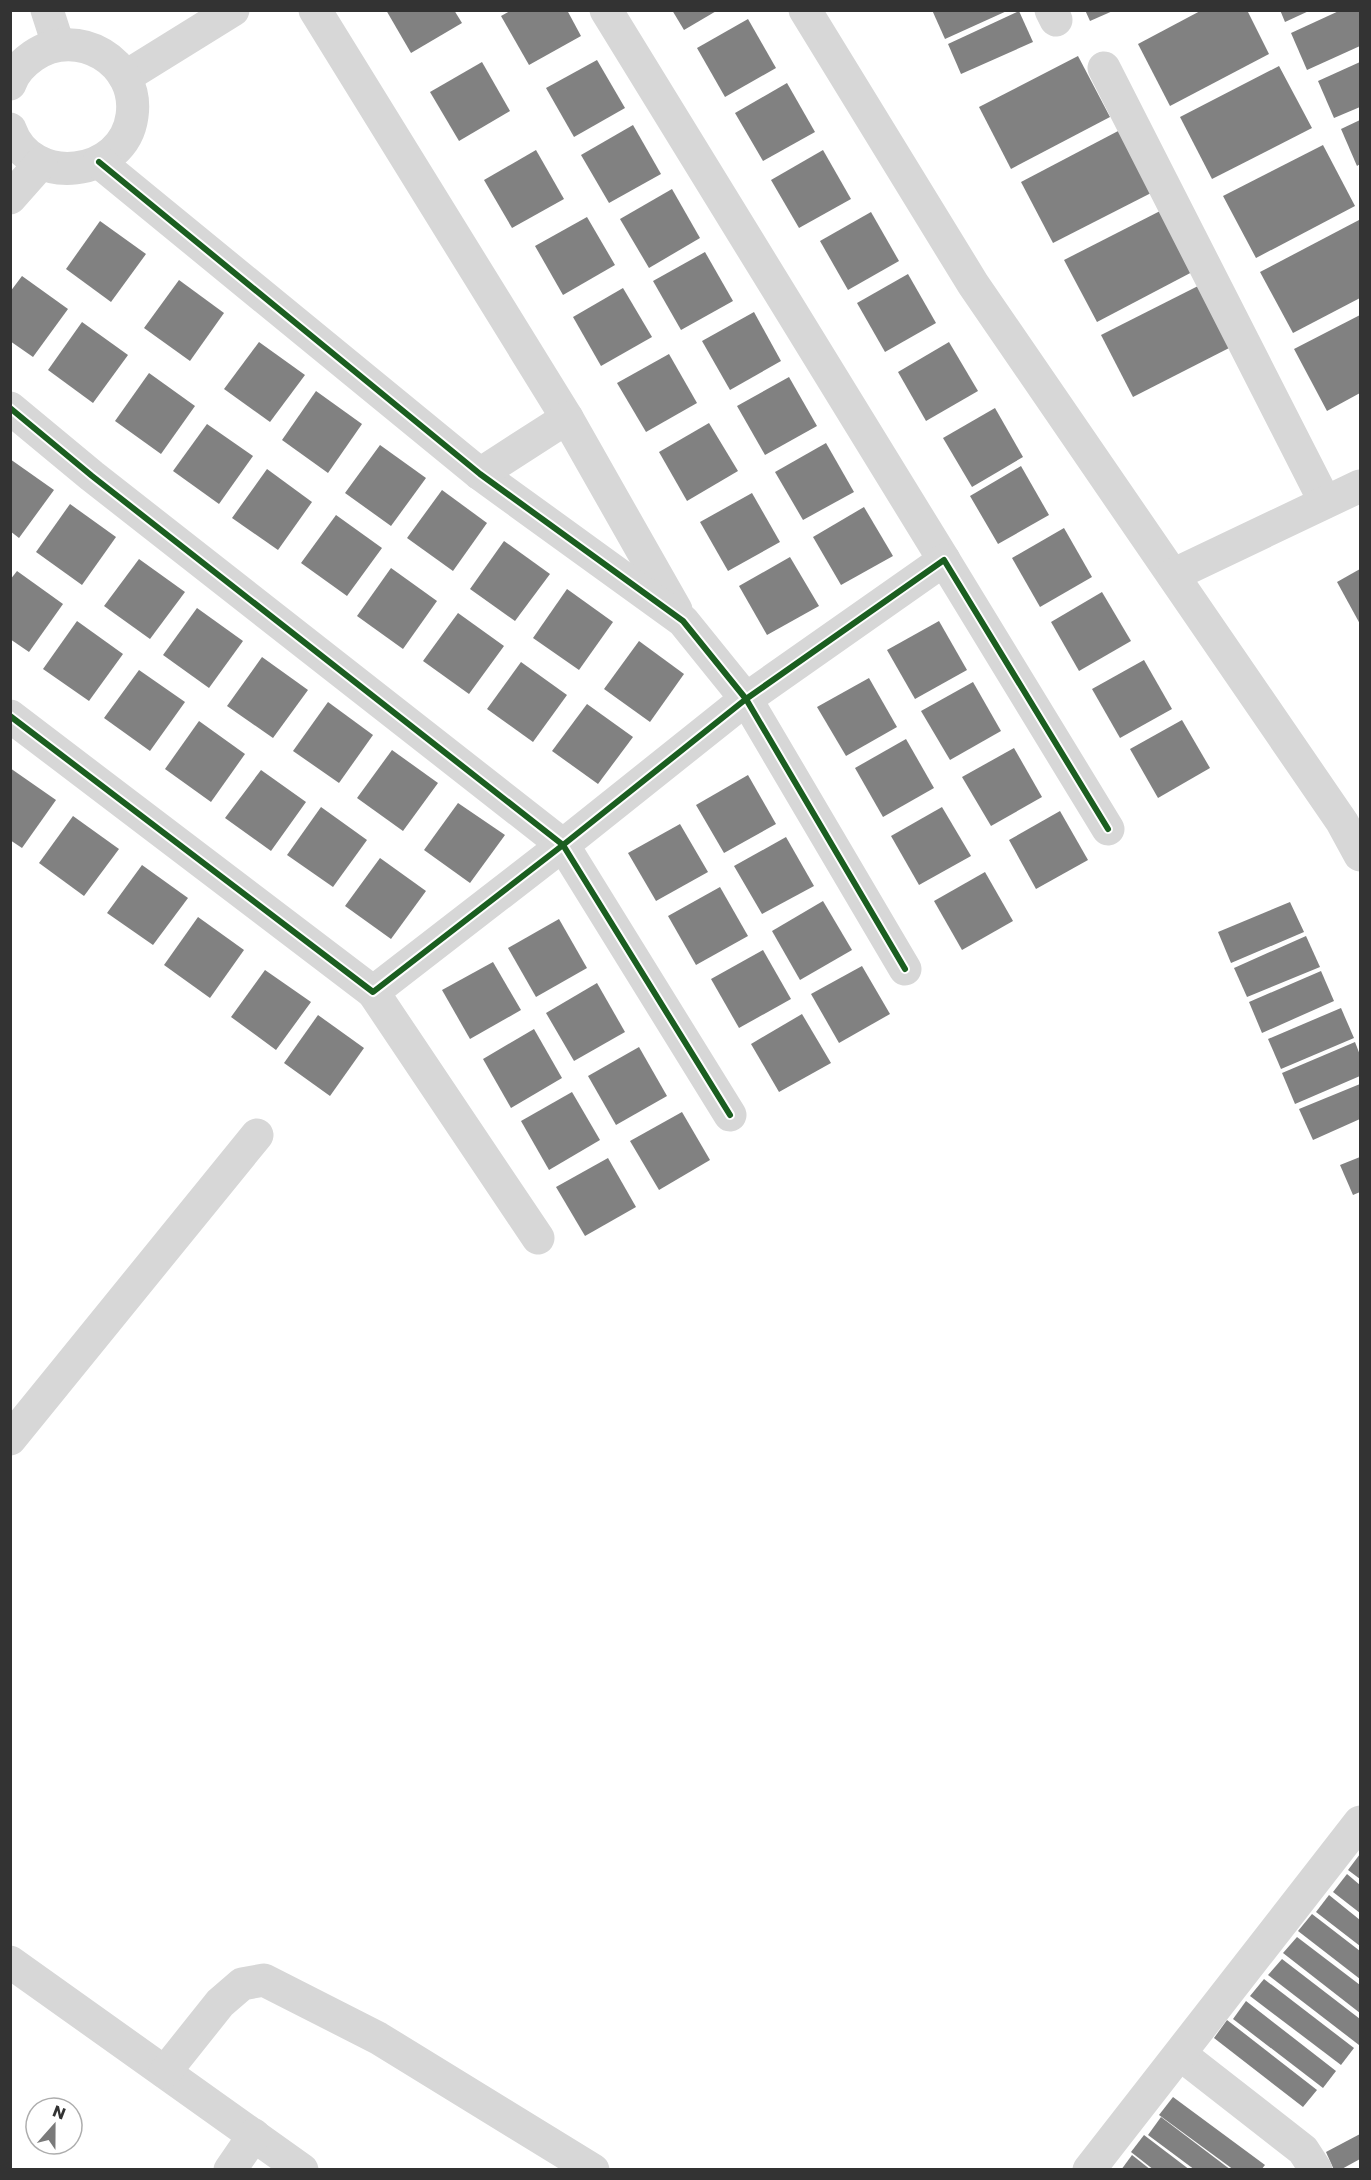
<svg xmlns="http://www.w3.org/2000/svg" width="1371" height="2180" font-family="Poppins,sans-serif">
<rect width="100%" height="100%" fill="#fff"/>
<g fill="#818181">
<polygon points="386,10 454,10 462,23 411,53"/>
<polygon points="512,10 567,10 581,36 529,65 501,16"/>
<polygon points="672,10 718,10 684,30"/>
<polygon points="932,10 1009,10 945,39"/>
<polygon points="1085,10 1115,10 1090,21"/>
<polygon points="1202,10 1247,10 1269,54 1170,106 1138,44"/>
<polygon points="1280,10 1311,10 1285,22"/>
<polygon points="1341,10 1360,10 1360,46 1307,70 1291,33"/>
<polygon points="1019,11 1033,42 961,74 948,44"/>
<polygon points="748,19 776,68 725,97 697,48"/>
<polygon points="1078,56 1110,117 1011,169 979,107"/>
<polygon points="597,60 625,108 574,137 546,88"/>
<polygon points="482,62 510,111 459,141 430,92"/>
<polygon points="1360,62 1360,107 1334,118 1318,81"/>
<polygon points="1279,66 1312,128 1212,179 1180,117"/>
<polygon points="787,83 815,132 763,161 735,113"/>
<polygon points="1360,120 1360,164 1357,166 1341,129"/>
<polygon points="633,125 661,174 609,203 581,155"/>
<polygon points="1120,130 1153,192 1053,243 1021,182"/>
<polygon points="1323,145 1355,206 1256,258 1223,196"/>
<polygon points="536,150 564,199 512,228 484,180"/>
<polygon points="823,150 851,199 799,228 771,180"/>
<polygon points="672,189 700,238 649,268 620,219"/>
<polygon points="1164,209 1196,270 1097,322 1064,260"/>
<polygon points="871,212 899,261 848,290 820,241"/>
<polygon points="587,217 615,265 563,295 535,246"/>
<polygon points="1359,220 1360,298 1293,333 1260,272"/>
<polygon points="100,221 146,254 111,302 66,269"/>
<polygon points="705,252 733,301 681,330 653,281"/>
<polygon points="908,274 936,323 885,352 857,303"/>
<polygon points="22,276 68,309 33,357 10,341 10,292"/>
<polygon points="179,280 224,313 190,361 144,328"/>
<polygon points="1200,285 1233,346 1133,397 1101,335"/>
<polygon points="623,288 652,337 601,366 573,317"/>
<polygon points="754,312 781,361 730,390 702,341"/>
<polygon points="1360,315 1360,393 1327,411 1294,349"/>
<polygon points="82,322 128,355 93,403 48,370"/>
<polygon points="259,342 305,375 270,422 224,389"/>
<polygon points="949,342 978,391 926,421 898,372"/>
<polygon points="669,354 697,403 646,432 617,383"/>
<polygon points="149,373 195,406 161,454 115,421"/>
<polygon points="789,377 817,426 765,455 737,406"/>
<polygon points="316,391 362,424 328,473 282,440"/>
<polygon points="995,408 1023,457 972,487 943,438"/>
<polygon points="709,423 738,471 687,501 659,452"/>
<polygon points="207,424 253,456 219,504 173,471"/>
<polygon points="826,443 854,492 803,520 775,472"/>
<polygon points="380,445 426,478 391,526 345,493"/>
<polygon points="10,459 54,490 19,538 10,531"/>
<polygon points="1021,466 1049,515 998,544 970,496"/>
<polygon points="267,469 312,502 278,550 232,518"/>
<polygon points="442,490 487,523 453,571 407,538"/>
<polygon points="752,493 780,542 728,571 700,522"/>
<polygon points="70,504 116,537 82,585 36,552"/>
<polygon points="864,507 893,556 841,585 813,537"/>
<polygon points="336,515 382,548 347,596 301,563"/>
<polygon points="1064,528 1092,577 1040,607 1012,558"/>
<polygon points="504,541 550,574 515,621 470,589"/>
<polygon points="790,557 819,606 767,635 739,586"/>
<polygon points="139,559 185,592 150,639 104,606"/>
<polygon points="391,568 437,601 403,649 357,616"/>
<polygon points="1360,569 1360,624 1337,582"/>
<polygon points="17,571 63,604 29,652 10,639 10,580"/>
<polygon points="567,589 613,622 579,670 533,638"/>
<polygon points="1102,592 1131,641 1079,671 1051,622"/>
<polygon points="197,608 243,641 209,688 163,655"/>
<polygon points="458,613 504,646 469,694 423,661"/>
<polygon points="77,621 123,654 89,701 43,669"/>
<polygon points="939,621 967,670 915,699 887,650"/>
<polygon points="639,641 684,674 650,722 604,689"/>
<polygon points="262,657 308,690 273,738 227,706"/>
<polygon points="1144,660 1172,709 1120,738 1092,689"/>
<polygon points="521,662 567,695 533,742 487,709"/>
<polygon points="139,670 185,702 150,751 104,718"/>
<polygon points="869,678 897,727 846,756 817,707"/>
<polygon points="973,682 1001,731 950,760 921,711"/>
<polygon points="328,702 373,735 339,783 293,751"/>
<polygon points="587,704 633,737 598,784 552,751"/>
<polygon points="1182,720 1210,768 1158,798 1130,749"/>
<polygon points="199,721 245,754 211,802 165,769"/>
<polygon points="906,739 934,788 883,817 855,768"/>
<polygon points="1014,748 1042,797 991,826 962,777"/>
<polygon points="392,750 438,783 403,831 357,798"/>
<polygon points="10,768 56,800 22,848 10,840"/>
<polygon points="261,770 306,802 271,851 225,818"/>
<polygon points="748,775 776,824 724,853 696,805"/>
<polygon points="458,803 505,835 470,883 424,850"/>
<polygon points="321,807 367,840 333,887 287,855"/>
<polygon points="942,807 971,856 919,885 891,836"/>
<polygon points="1060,811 1088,860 1036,889 1009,840"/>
<polygon points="73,816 119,849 84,896 39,863"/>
<polygon points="680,824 708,872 656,901 628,853"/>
<polygon points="786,837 814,886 762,914 734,866"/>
<polygon points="380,858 426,891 391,939 345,906"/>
<polygon points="142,865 188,898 153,945 107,913"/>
<polygon points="985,872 1013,921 962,950 934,901"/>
<polygon points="720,887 748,936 696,965 668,916"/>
<polygon points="823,901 852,950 800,980 772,931"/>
<polygon points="1290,902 1304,932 1231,963 1218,932"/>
<polygon points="198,917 244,950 210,998 164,965"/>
<polygon points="559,919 587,968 536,997 508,948"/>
<polygon points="1306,936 1320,967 1247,997 1234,968"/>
<polygon points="763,950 791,999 739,1028 711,979"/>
<polygon points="493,962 521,1010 470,1039 442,990"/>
<polygon points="862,966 890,1014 839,1043 811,994"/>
<polygon points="265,970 311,1002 276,1050 231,1017"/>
<polygon points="1321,971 1334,1001 1262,1033 1249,1002"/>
<polygon points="597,983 625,1032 574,1061 546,1013"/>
<polygon points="1341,1008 1354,1038 1281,1069 1268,1039"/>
<polygon points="802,1014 831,1063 779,1092 751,1044"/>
<polygon points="318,1015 364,1048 330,1096 284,1063"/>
<polygon points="534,1029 562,1078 511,1108 483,1059"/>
<polygon points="1355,1042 1360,1055 1360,1076 1295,1104 1282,1073"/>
<polygon points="639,1047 667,1096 616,1125 588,1076"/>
<polygon points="1360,1084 1360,1119 1313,1140 1299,1109"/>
<polygon points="572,1092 600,1140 549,1170 521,1121"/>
<polygon points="682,1112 710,1160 659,1190 630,1141"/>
<polygon points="1360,1157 1360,1192 1353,1195 1340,1165"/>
<polygon points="608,1158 636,1207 585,1236 556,1187"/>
<polygon points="1360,1854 1360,1879 1348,1870"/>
<polygon points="1347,1874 1360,1885 1360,1913 1333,1892"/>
<polygon points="1329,1895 1360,1920 1360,1946 1316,1912"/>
<polygon points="1312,1914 1360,1951 1360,1979 1298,1931"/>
<polygon points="1297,1937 1360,1985 1360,2013 1283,1953"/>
<polygon points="1282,1959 1360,2019 1359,2045 1268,1975"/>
<polygon points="1264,1979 1354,2048 1341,2065 1250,1996"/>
<polygon points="1246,2001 1336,2071 1323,2088 1233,2019"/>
<polygon points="1227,2020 1317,2090 1303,2107 1214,2038"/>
<polygon points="1173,2097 1265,2165 1261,2170 1234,2170 1159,2115"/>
<polygon points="1161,2117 1231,2170 1195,2170 1148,2135"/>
<polygon points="1360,2134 1360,2159 1340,2170 1334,2170 1326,2152"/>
<polygon points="1144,2135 1190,2170 1154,2170 1131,2152"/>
<polygon points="1132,2155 1151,2170 1121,2170"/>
</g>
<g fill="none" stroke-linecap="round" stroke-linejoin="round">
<g stroke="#d7d7d7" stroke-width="33">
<polyline points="47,10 58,44"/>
<polyline points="315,10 567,418 676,610"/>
<polyline points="606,10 944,560"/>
<polyline points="805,10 973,284 1342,822 1360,855"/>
<polyline points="1051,10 1056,20"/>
<polyline points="1104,68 1325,502"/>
<polyline points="125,77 233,10"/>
<path d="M10 84C14 72 23 63 33 56 77 25 140 62 132 116 124 177 31 189 10 129"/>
<polyline points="99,162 480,474 683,621 746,699 905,969"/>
<polyline points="10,198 41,163"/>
<polyline points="10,408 92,476 563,845 730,1115"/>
<polyline points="480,474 567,418"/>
<polyline points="1173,575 1360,486"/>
<polyline points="10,716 373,992 563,845 746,699 944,560 1108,829"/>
<polyline points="373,992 538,1238"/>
<polyline points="10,1439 257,1135"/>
<polyline points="10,1962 302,2170"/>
<polyline points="1180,2054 1303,2150 1316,2170"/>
<polyline points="165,2072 220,2003 242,1984 264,1980 378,2038 593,2170"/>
<polyline points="230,2170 254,2135"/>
<polyline points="1089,2170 1360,1822"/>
</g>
<g stroke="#fff" stroke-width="10">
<g id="cycleway">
<polyline points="99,162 480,474 683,621 746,699 905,969"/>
<polyline points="10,408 92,476 563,845 730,1115"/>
<polyline points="10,716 373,992 563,845 746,699 944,560 1108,829"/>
</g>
</g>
<use href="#cycleway" stroke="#1b5e20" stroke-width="6"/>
</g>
<rect width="1371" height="2180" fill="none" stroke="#333333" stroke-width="24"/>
<g transform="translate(54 2126) rotate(21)"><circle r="28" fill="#ffffff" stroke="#adadad" stroke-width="1.5"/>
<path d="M0-4.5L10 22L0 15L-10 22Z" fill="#7a7a7a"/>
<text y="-9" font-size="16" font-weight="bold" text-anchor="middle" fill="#333333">N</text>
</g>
</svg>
